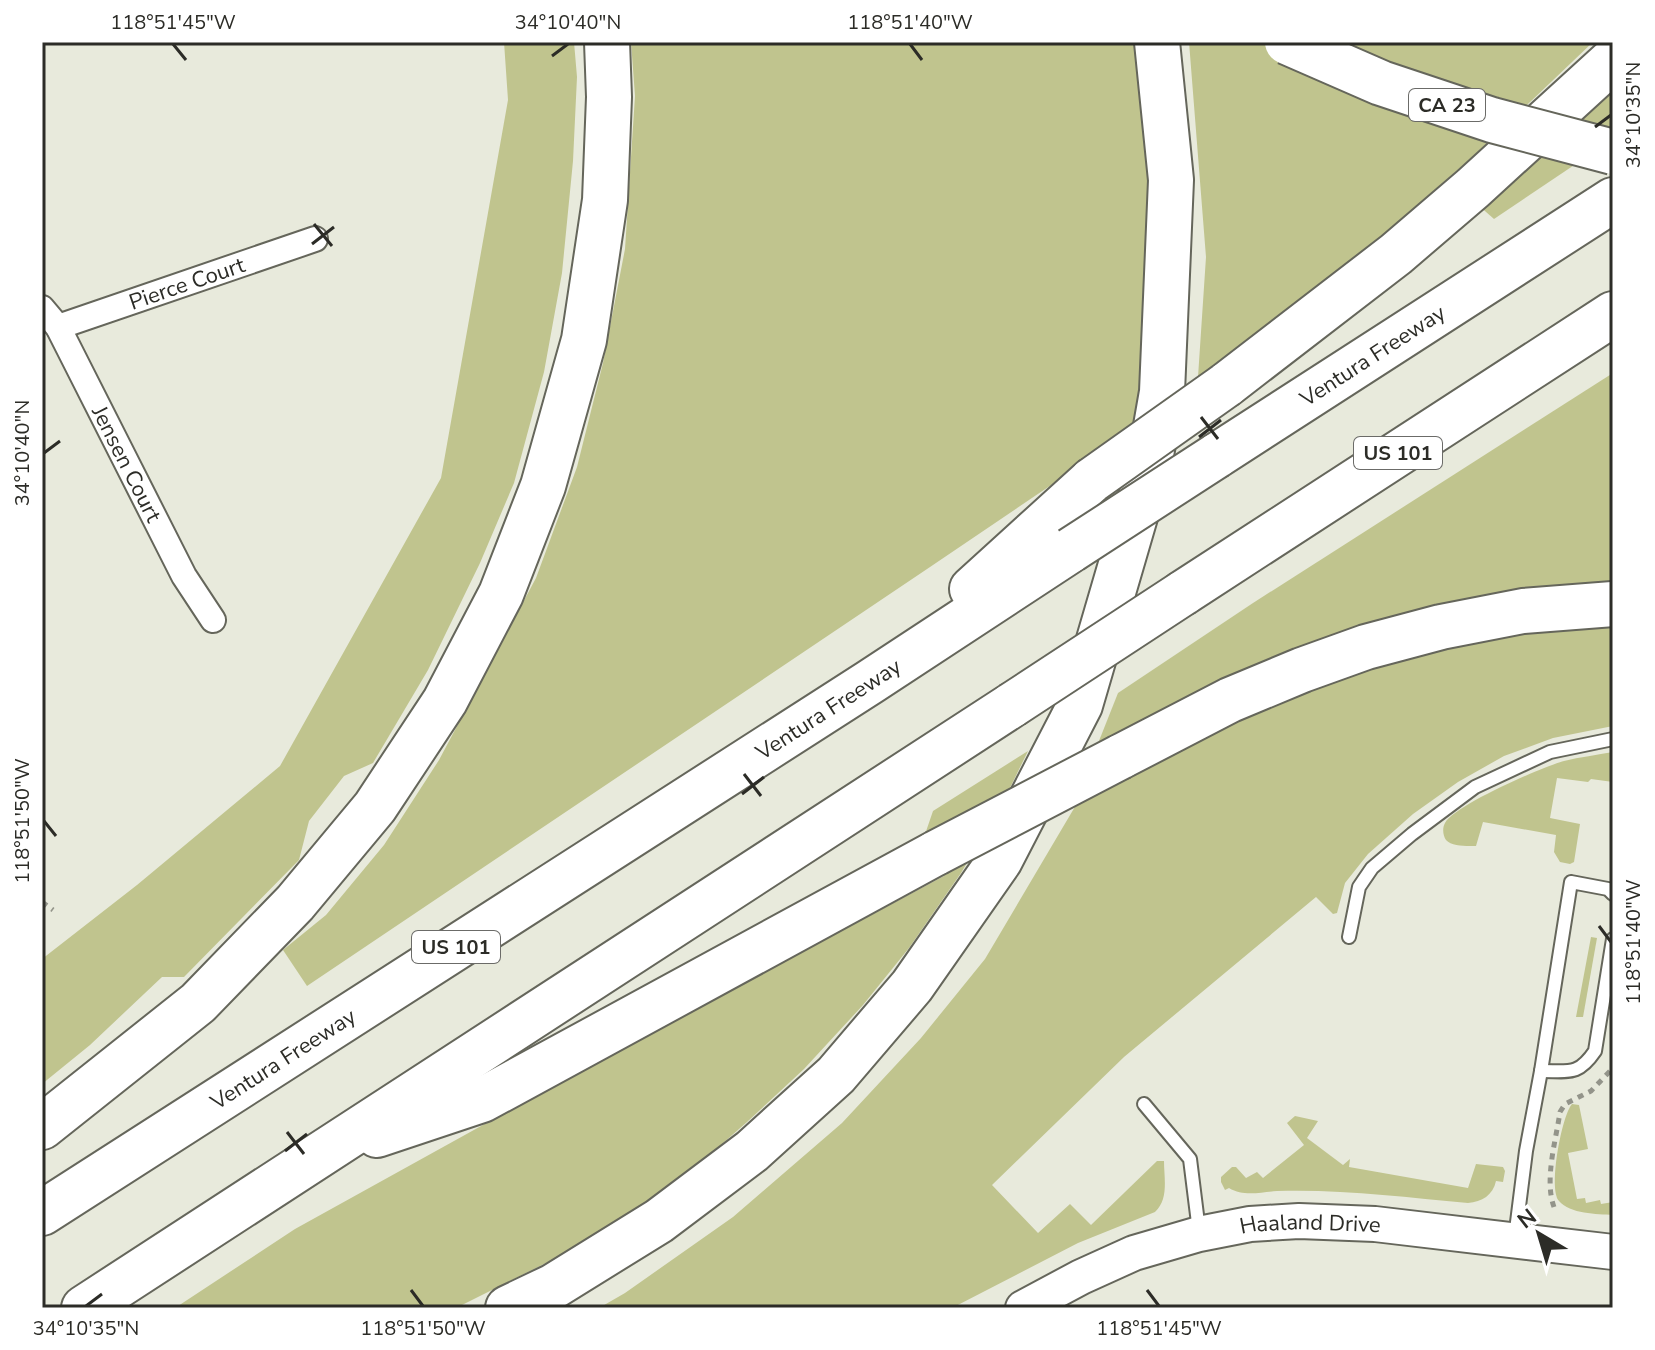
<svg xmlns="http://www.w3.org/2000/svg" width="1655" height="1350" font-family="'Nunito Sans',sans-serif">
<rect width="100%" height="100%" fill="#e8eadc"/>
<g fill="#c0c48e">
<polygon points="504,42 574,42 577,77 573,161 562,273 544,372 514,483 480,563 428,670 373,763 344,776 309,821 299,860 184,977 162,977 90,1045 42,1084 42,959 137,885 280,766 441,478 508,100"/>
<polygon points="631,42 1134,42 1136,50 1147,173 1151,301 1135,423 1069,473 933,565 307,986 283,950 326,915 384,845 439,760 536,578 577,467 603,363 625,249 635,96"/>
<polygon points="1189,42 1593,42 1470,159 1375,242 1218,366 1198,377 1206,257"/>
<polygon points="1613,83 1613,139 1494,219 1477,204"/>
<polygon points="1613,373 1613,585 1095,751 1118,693 1253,603"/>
<path d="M1613 620V726L1553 738 1504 756 1458 782 1413 814 1368 854 1345 883 1337 913 1333 914 1316 897 1124 1057 992 1185 1038 1233 1070 1204 1091 1225 1157 1161H1164C1164 1178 1169 1199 1155 1212L1078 1243 952 1308H599L625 1293 733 1217 842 1123 921 1038 985 959 1076 805 1235 721 1355 673 1481 637Z"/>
<polygon points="1028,751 1005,798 961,873 909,948 863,1005 804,1069 747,1122 706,1158 653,1197 608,1227 564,1254 456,1308 175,1308 295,1229 622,1048 944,876 953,828 921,846 933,811"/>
<path d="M1613 752V782L1591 779 1588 782 1557 778 1550 818 1580 824 1574 862 1570 864 1560 862 1554 852 1556 835 1483 822 1476 846C1468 846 1452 847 1446 840 1443 836 1442 828 1445 823 1455 805 1542 767 1564 761 1580 757 1597 755 1613 752Z"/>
<polygon points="1591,937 1597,938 1583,1017 1576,1017"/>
<path d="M1572 1104 1579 1105 1588 1149 1568 1153 1577 1199 1585 1198 1586 1203 1600 1200 1601 1204 1613 1202V1215C1597 1214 1570 1214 1559 1201 1548 1188 1562 1115 1572 1104Z"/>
<path d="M1295 1116 1318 1121 1307 1138 1343 1165 1350 1159 1349 1167 1468 1188 1476 1164 1503 1167 1505 1171 1503 1182 1496 1181C1493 1195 1482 1202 1468 1203 1404 1197 1341 1189 1277 1191 1261 1192 1244 1197 1229 1188L1225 1190 1221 1182V1177L1232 1167H1236L1246 1178 1257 1172 1263 1178 1304 1145 1287 1123Z"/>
</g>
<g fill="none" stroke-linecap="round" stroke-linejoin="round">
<g stroke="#65665b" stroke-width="16">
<g id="lane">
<polyline points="1349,937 1359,887 1372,868 1412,834 1475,787 1550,752 1613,739"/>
<path d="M1541 1071C1569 1071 1578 1076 1595 1051L1613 939"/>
<polyline points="1144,1104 1190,1159 1199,1231"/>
<polyline points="1515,1238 1526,1151 1541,1071 1571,882 1608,889 1613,894"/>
</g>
</g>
<g stroke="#65665b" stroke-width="28">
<g id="street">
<path id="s1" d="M42 308 58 327 184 576 213 620"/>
<path id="s2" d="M58 327 315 239"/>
</g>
</g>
<g stroke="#65665b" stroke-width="38">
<g id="secondary">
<path id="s3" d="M1023 1308 1081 1277 1134 1253 1199 1234 1250 1224 1299 1221 1375 1224 1613 1252"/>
</g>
</g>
<g stroke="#65665b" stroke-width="48">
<g id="highway">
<polyline points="1226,385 1396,254 1473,188 1613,60"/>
<path id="s4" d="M1216 456 1613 200"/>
<polyline points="972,589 1092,480"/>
<polyline points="1183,593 1613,314"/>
<polyline points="1120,757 1230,700 1302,670 1366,647 1441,627 1523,611 1613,604"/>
<polyline points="42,1127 198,1003 295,903 375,807 445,701 501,594 543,486 584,340 605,200 609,97 607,42"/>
<polyline points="377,1135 482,1100 936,853"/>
<path id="s5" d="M42 1213 870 682 1071 550"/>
<polyline points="84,1308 1012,705"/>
<polyline points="508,1308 554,1286 659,1221 752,1151 836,1075 912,986 1000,860 1080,705 1148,472 1162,392 1171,180 1157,42"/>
</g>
</g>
<g stroke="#93948a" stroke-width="5" stroke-dasharray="6 6" stroke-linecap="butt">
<polyline points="42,902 53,910"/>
<path d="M1554 1207C1544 1180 1556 1140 1560 1112L1565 1104 1591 1091 1613 1068"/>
</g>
<use href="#lane" stroke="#fff" stroke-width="12"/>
<use href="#street" stroke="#fff" stroke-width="24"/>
<use href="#secondary" stroke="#fff" stroke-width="34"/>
<use href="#highway" stroke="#fff" stroke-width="44"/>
<g stroke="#65665b" stroke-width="48" stroke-linecap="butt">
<g id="highway-bridge">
<polyline points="1287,42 1381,83 1492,120 1613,152"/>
<polyline points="1092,480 1226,385"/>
<polyline points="1071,550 1216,456"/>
<polyline points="1012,705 1183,593"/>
<polyline points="936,853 1120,757"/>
</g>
</g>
<use href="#highway-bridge" stroke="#fff" stroke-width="44"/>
</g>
<path fill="none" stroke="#2c2c27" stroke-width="3" d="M173 44 186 60M910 44 922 60M552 56 568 44M1595 127 1611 115M314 224 332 246M312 244 334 227M1201 417 1218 439M1199 437 1221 420M44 453 60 441M744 774 761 796M742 794 764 777M44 821 56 836M1599 926 1611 942M287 1132 304 1154M285 1151 307 1134M411 1290 423 1306M1147 1290 1159 1306M86 1306 102 1294"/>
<g text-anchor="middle" stroke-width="8" stroke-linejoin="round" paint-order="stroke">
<g fill="#fff" stroke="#6b6b68" stroke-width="2">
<rect x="1409" y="89" width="76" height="32" rx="6"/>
<rect x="1354" y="437" width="88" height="32" rx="6"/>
<rect x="412" y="931" width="88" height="32" rx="6"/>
</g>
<g font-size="20" font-weight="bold" fill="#2c2c27">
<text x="1447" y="112">CA 23</text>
<text x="1398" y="460">US 101</text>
<text x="456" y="954">US 101</text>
</g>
<g font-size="22" fill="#2c2c27" stroke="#fff">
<text dy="8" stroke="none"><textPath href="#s2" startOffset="136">Pierce Court</textPath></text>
<text dy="8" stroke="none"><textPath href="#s4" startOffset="186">Ventura Freeway</textPath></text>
<text dy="8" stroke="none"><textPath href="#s1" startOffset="178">Jensen Court</textPath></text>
<text dy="8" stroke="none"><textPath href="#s5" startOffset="934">Ventura Freeway</textPath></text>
<text dy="8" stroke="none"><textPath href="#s5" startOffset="286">Ventura Freeway</textPath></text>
<text dy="8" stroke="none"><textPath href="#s3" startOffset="304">Haaland Drive</textPath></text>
</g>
</g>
<rect width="1655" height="1350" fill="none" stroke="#ffffff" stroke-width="88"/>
<g transform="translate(1539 1234) rotate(322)" stroke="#ffffff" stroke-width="6" paint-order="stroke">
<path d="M0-6L14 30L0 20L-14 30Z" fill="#2c2c27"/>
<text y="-12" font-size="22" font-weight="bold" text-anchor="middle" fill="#2c2c27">N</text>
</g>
<rect x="44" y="44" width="1567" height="1262" fill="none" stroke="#2c2c27" stroke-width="3"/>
<g font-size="20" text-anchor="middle" fill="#2c2c27">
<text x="173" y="29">118°51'45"W</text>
<text x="568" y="29">34°10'40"N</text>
<text x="910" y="29">118°51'40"W</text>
<text transform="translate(1633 115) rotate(-90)" y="7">34°10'35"N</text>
<text transform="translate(22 453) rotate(-90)" y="7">34°10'40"N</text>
<text transform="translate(22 821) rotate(-90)" y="7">118°51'50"W</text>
<text transform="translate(1633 942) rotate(-90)" y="7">118°51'40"W</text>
<text x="86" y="1335">34°10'35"N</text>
<text x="423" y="1335">118°51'50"W</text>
<text x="1159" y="1335">118°51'45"W</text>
</g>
</svg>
